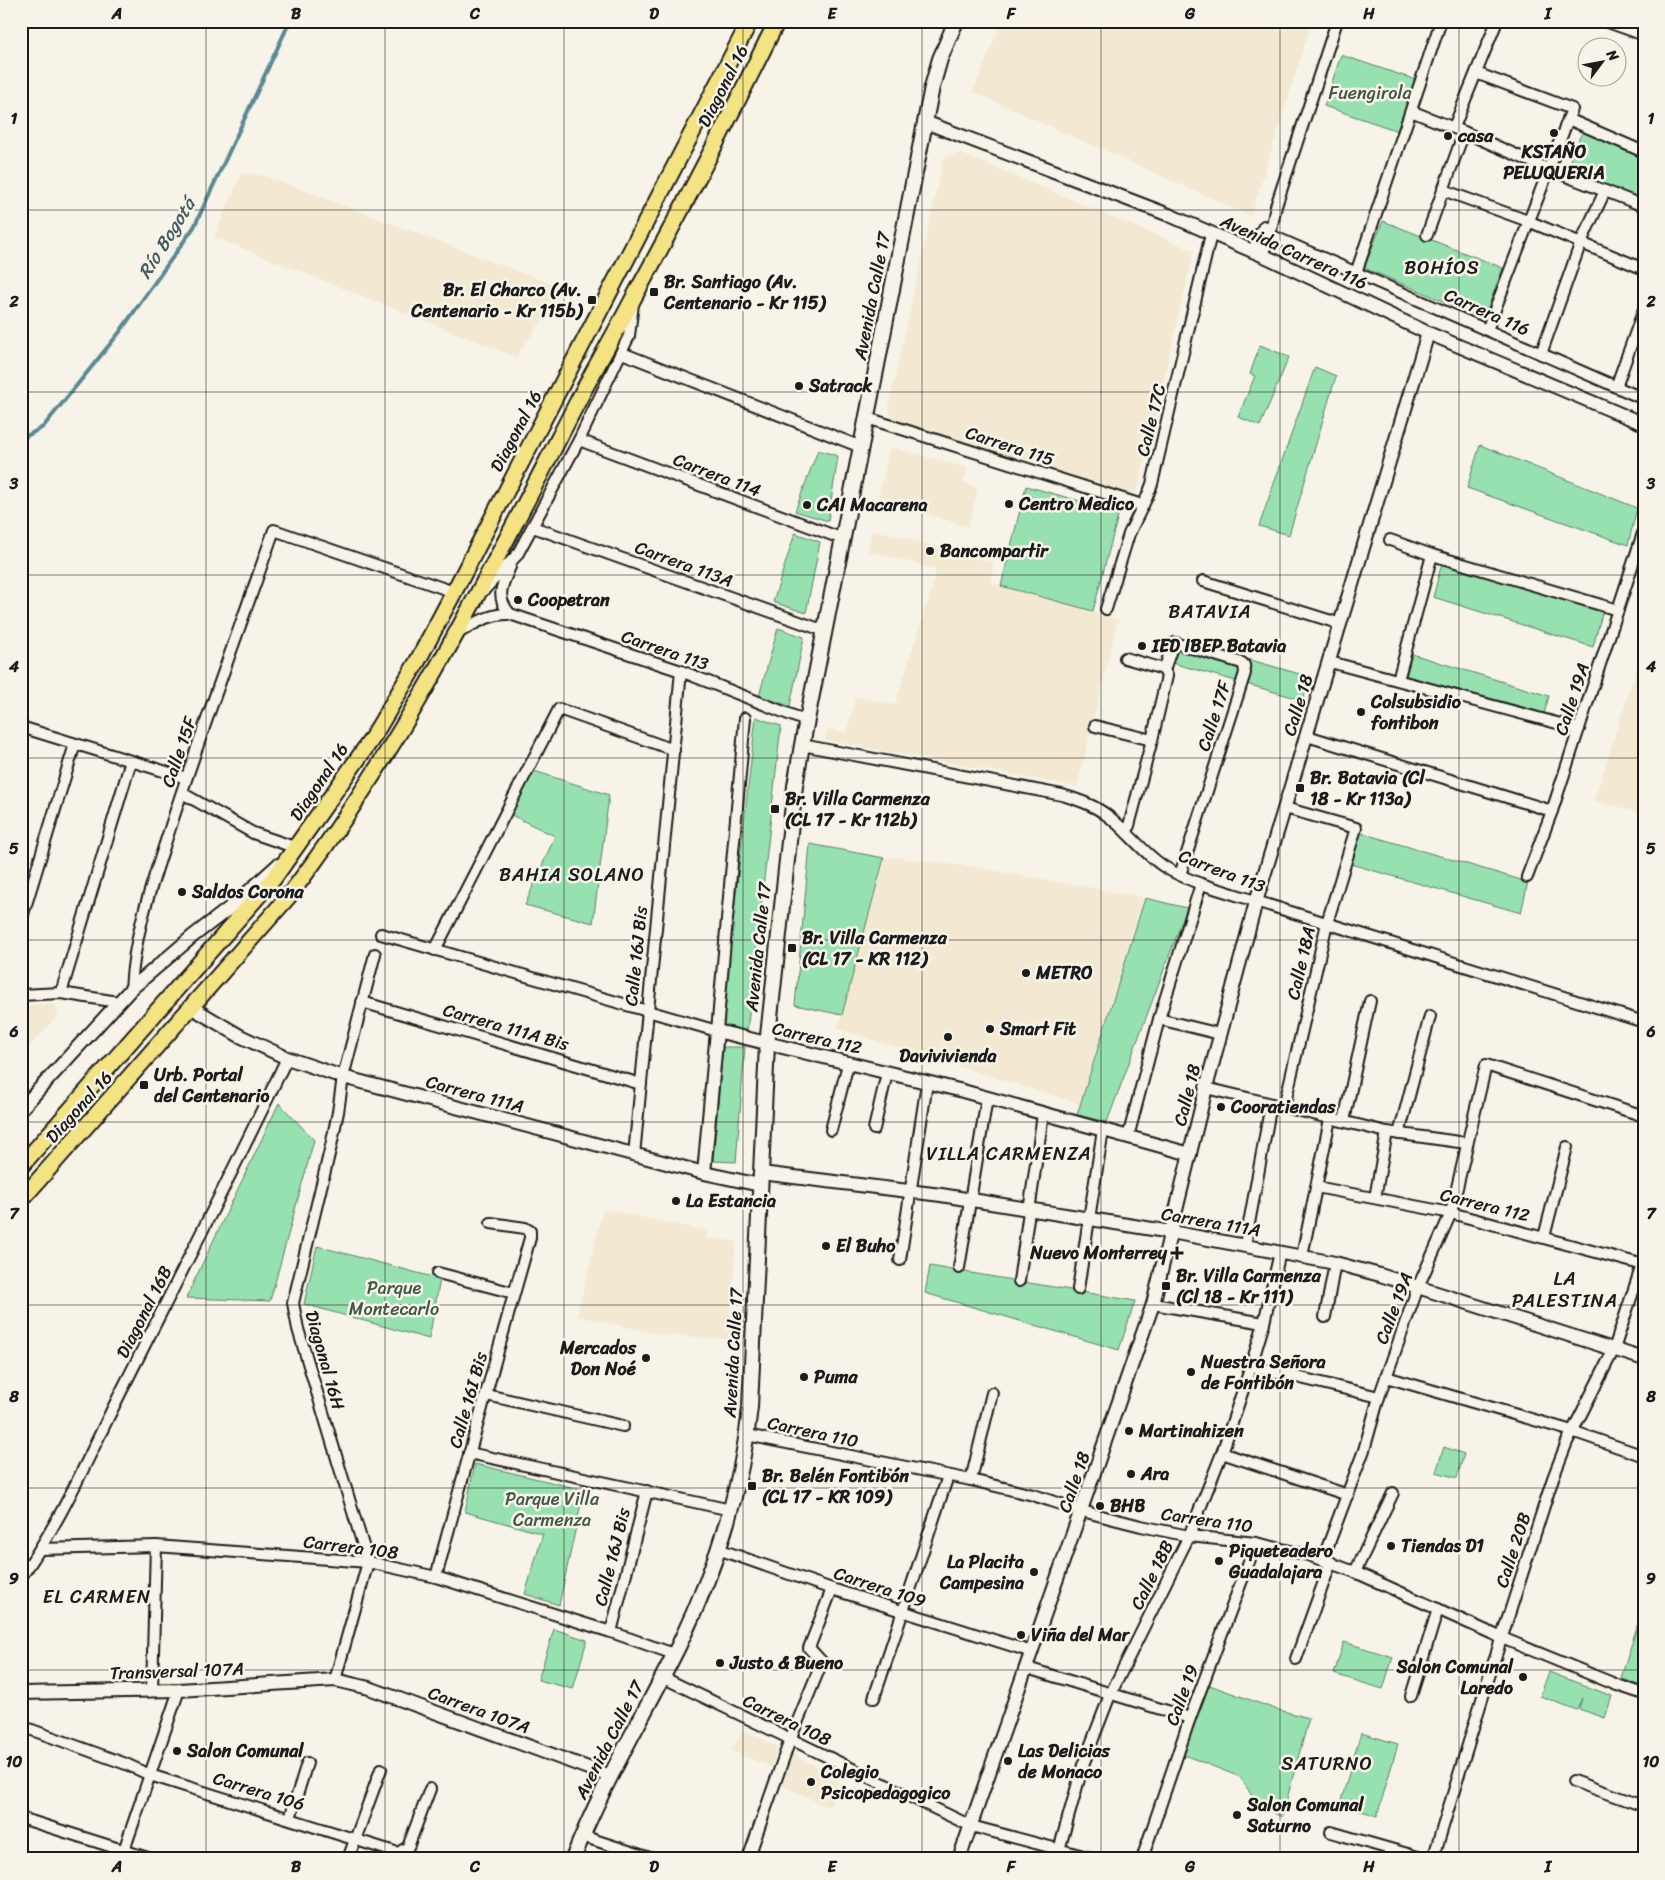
<svg xmlns="http://www.w3.org/2000/svg" width="1665" height="1880" font-family="Sriracha,sans-serif">
<rect width="100%" height="100%" fill="#f7f3e8"/>
<filter id="ink" filterUnits="userSpaceOnUse"><feTurbulence type="fractalNoise" baseFrequency=".02" numOctaves="2"/><feDisplacementMap in="SourceGraphic" scale="10" xChannelSelector="R" yChannelSelector="G"/><feConvolveMatrix kernelMatrix="1 2 1 2 8 2 1 2 1" color-interpolation-filters="sRGB"/></filter>
<g filter="url(#ink)">
<g fill="#f3e9d2">
<polygon points="1002,21 1126,21 1142,27 1145,21 1312,21 1251,216 973,92"/>
<polygon points="960,153 1194,251 1139,485 1134,493 1125,495 897,424 890,415 889,404 944,157"/>
<polygon points="241,174 263,175 565,289 516,357 214,237"/>
<polygon points="890,447 968,468 963,482 978,488 968,527 878,498"/>
<polygon points="872,529 994,563 990,583 1093,611 1118,620 1077,787 825,740 828,729 847,732 855,697 895,705 934,581 936,569 868,551"/>
<polygon points="1644,645 1644,814 1594,801"/>
<polygon points="885,858 900,858 967,866 1143,897 1080,1104 838,1029"/>
<polygon points="46,1004 55,1005 58,1015 21,1056 21,1006"/>
<polygon points="603,1209 707,1231 707,1239 736,1241 729,1339 663,1335 577,1316"/>
<polygon points="743,1730 778,1747 771,1767 731,1751"/>
<polygon points="792,1754 839,1778 830,1808 783,1786"/>
</g>
<g fill="#97e1b0" stroke="#5a7e66">
<polygon points="1341,55 1416,80 1398,131 1324,106"/>
<polygon points="1583,130 1644,152 1644,203 1565,171"/>
<polygon points="1383,221 1503,268 1484,318 1364,268"/>
<polygon points="1260,345 1289,357 1260,426 1238,417 1255,376 1250,374"/>
<polygon points="1315,367 1336,376 1289,535 1259,526"/>
<polygon points="1480,445 1637,508 1628,545 1467,488"/>
<polygon points="818,450 838,456 828,521 795,511"/>
<polygon points="1026,486 1119,512 1093,611 1001,586"/>
<polygon points="795,533 820,542 806,613 773,602"/>
<polygon points="1442,563 1603,610 1593,647 1433,597"/>
<polygon points="778,628 804,637 790,706 759,696"/>
<polygon points="1178,639 1310,677 1303,700 1172,663"/>
<polygon points="1412,654 1549,696 1544,714 1406,677"/>
<polygon points="756,717 781,726 747,1032 721,1026"/>
<polygon points="531,770 609,795 593,923 525,905 555,836 509,814"/>
<polygon points="1358,832 1528,882 1521,913 1347,863"/>
<polygon points="810,844 884,858 842,1015 795,1005"/>
<polygon points="1145,898 1187,908 1107,1122 1077,1115"/>
<polygon points="723,1047 745,1047 736,1162 713,1161"/>
<polygon points="279,1103 314,1140 270,1301 186,1298"/>
<polygon points="317,1246 440,1279 429,1339 304,1304"/>
<polygon points="930,1266 1135,1301 1119,1350 925,1293"/>
<polygon points="1444,1447 1464,1454 1457,1478 1436,1472"/>
<polygon points="475,1464 584,1490 559,1605 525,1594 543,1534 465,1512"/>
<polygon points="1644,1604 1644,1680 1641,1686 1621,1678"/>
<polygon points="554,1629 587,1640 573,1689 538,1680"/>
<polygon points="1344,1642 1393,1657 1383,1689 1334,1674"/>
<polygon points="1549,1672 1612,1696 1605,1718 1579,1709 1582,1698 1577,1710 1540,1696"/>
<polygon points="1207,1684 1275,1709 1309,1718 1282,1817 1258,1805 1240,1777 1184,1755"/>
<polygon points="1361,1733 1398,1744 1377,1816 1340,1804"/>
</g>
<g fill="none" stroke-linecap="round" stroke-linejoin="round">
<polyline stroke="#5a8992" stroke-width="4" points="21,439 43,427 119,333 194,227 290,21"/>
<g stroke="#1c1c1c" stroke-width="14">
<g id="minor">
<polyline points="1605,21 1644,35"/>
<polyline points="1476,73 1572,109 1487,330"/>
<polyline points="1411,111 1464,132 1548,169 1644,206"/>
<polyline points="1568,119 1644,152"/>
<polyline points="1454,127 1497,21"/>
<polyline points="1443,190 1528,221 1644,269"/>
<polyline points="1261,231 1644,399"/>
<polyline points="1427,235 1464,132"/>
<polyline points="1253,251 1264,226"/>
<polyline points="1262,255 1270,235 1276,206 1337,21"/>
<polyline points="1356,273 1441,21"/>
<polyline points="622,353 861,447"/>
<polyline points="1541,354 1581,242 1605,191"/>
<polyline points="1616,387 1644,309"/>
<polyline points="867,418 1142,505"/>
<polyline points="579,440 843,539"/>
<polyline points="533,527 825,631"/>
<polyline points="1390,540 1432,555 1618,610"/>
<polyline points="1203,581 1341,624"/>
<polyline points="483,591 517,555 579,440 629,336 633,304"/>
<polyline points="1106,609 1129,534 1147,497 1152,484 1211,234"/>
<path d="M510 614C495 597 502 585 510 567"/>
<path d="M456 634C474 624 490 613 510 614L681 671 806 721"/>
<polyline points="1125,658 1160,668 1164,670 1167,676 1152,740 1127,833"/>
<polyline points="1330,662 1579,729"/>
<polyline points="1164,670 1173,644 1175,643 1242,663 1244,665 1245,673 1180,875"/>
<polyline points="1398,680 1432,555"/>
<polyline points="1095,726 1152,740"/>
<polyline points="21,727 186,778"/>
<polyline points="1307,736 1552,811"/>
<path d="M802 745 1062 795C1079 800 1094 805 1108 816 1128 831 1142 852 1163 866 1175 874 1188 879 1201 884L1644 1022"/>
<polyline points="182,793 253,833 297,848"/>
<polyline points="1527,877 1552,811 1644,530"/>
<polyline points="21,921 75,744"/>
<polyline points="381,934 717,1031 745,718"/>
<polyline points="435,950 559,709 674,750"/>
<path d="M131 989C134 929 156 873 174 816 205 720 241 625 274 530L454 592"/>
<polyline points="61,993 131,761"/>
<polyline points="21,995 61,993 118,1002"/>
<polyline points="362,1002 641,1084"/>
<polyline points="1159,1019 1220,1034"/>
<polyline points="1206,1088 1387,1132 1466,1143"/>
<polyline points="1284,1107 1327,923 1356,828 1285,808"/>
<polyline points="1344,1121 1370,1001"/>
<polyline points="874,1129 887,1073"/>
<polyline points="831,1130 848,1064"/>
<polyline points="1399,1134 1430,1016"/>
<polyline points="1128,1137 1159,1019 1201,884"/>
<polyline points="634,1155 681,671"/>
<polyline points="1316,1187 1451,1213 1644,1265"/>
<polyline points="1375,1198 1387,1132"/>
<polyline points="1544,1237 1567,1147"/>
<polyline points="1245,1245 1271,1104"/>
<polyline points="1302,1256 1330,1119"/>
<polyline points="900,1260 927,1083"/>
<polyline points="959,1268 987,1098"/>
<polyline points="438,1273 514,1293"/>
<polyline points="1019,1281 1043,1114"/>
<polyline points="1078,1289 1103,1130"/>
<polyline points="1153,1304 1264,1323"/>
<polyline points="1325,1317 1335,1263"/>
<polyline points="1251,1366 1379,1397"/>
<polyline points="1386,1377 1572,1431 1644,1456"/>
<polyline points="487,1395 623,1426"/>
<polyline points="747,1435 971,1480 1033,1495 1082,1511 1141,1526 1189,1536 1256,1543 1308,1555 1355,1572 1502,1638 1617,1685 1644,1694"/>
<polyline points="469,1453 731,1510"/>
<polyline points="1222,1453 1348,1495"/>
<polyline points="971,1480 992,1393"/>
<polyline points="41,1549 156,1546 368,1562 436,1577 611,1632 674,1654"/>
<polyline points="718,1549 832,1589 1032,1652"/>
<polyline points="1323,1559 1364,1450 1379,1397 1418,1287 1451,1213 1486,1065 1644,1116"/>
<polyline points="1355,1572 1393,1493"/>
<path d="M21 1577C64 1517 92 1448 125 1384 180 1275 235 1168 287 1058"/>
<path d="M436 1577C466 1464 498 1350 530 1238V1231L525 1228 491 1223"/>
<polyline points="611,1632 647,1491"/>
<polyline points="1296,1659 1331,1562"/>
<polyline points="1027,1668 1190,1718"/>
<polyline points="662,1677 971,1826 1095,1859"/>
<polyline points="335,1680 368,1562 298,1329 293,1303 331,1146 338,1112 343,1077 375,954"/>
<polyline points="152,1690 156,1546"/>
<polyline points="1411,1696 1438,1609"/>
<polyline points="874,1698 948,1476"/>
<polyline points="21,1726 126,1764 150,1775 398,1853 408,1847 430,1789"/>
<polyline points="1573,1781 1644,1806"/>
<polyline points="21,1818 151,1859"/>
<polyline points="290,1818 307,1763"/>
<polyline points="1331,1832 1425,1859"/>
<polyline points="582,1836 653,1859"/>
<polyline points="1059,1850 1083,1765 1110,1695 1189,1536 1222,1453 1251,1366 1264,1323 1280,1252"/>
<polyline points="121,1859 179,1690"/>
<polyline points="348,1859 381,1769"/>
<polyline points="748,1859 790,1740 822,1662 809,1648 832,1589"/>
<polyline points="1142,1859 1190,1718 1256,1543"/>
<polyline points="1433,1859 1487,1683 1553,1478 1567,1442 1614,1349 1644,1259"/>
</g>
</g>
<g stroke="#1c1c1c" stroke-width="16">
<g id="tertiary">
<polyline points="925,122 1169,215 1271,259 1428,333 1644,424"/>
<polyline points="191,1007 240,1036 287,1058 343,1077 704,1173 760,1185"/>
<polyline points="21,1109 131,989 193,936 236,903 278,865"/>
<polyline points="704,1173 717,1031 959,1090 1190,1154"/>
<polyline points="761,1173 941,1195 1171,1232 1335,1263 1380,1275 1644,1359"/>
<polyline points="21,1693 179,1690 335,1680 369,1688 610,1776"/>
<polyline points="959,1859 1153,1304 1206,1088 1256,902 1428,333"/>
</g>
</g>
<g stroke="#1c1c1c" stroke-width="18">
<path id="secondary" d="M573 1859C602 1784 644 1716 679 1645 715 1570 742 1490 750 1407L767 1045 795 786 802 745 932 87 940 59 956 21"/>
</g>
<g stroke="#1c1c1c" stroke-width="19">
<g id="primary">
<polyline points="21,1166 274,878 371,740 417,662 454,592 750,21"/>
<path d="M21 1200 288 897C406 743 492 568 580 397 597 364 616 332 633 299 683 208 731 115 777 21"/>
</g>
</g>
<use href="#minor" stroke="#f7f3e8" stroke-width="10"/>
<use href="#tertiary" stroke="#f7f3e8" stroke-width="12"/>
<use href="#secondary" stroke="#f7f3e8" stroke-width="14"/>
<use href="#primary" stroke="#f4e382" stroke-width="15"/>
</g>
</g>
<path fill="none" stroke="#1c1c1c" stroke-width="1" stroke-opacity="0.55" d="M206 21V1859M385 21V1859M564 21V1859M743 21V1859M922 21V1859M1101 21V1859M1280 21V1859M1459 21V1859M21 210H1644M21 392H1644M21 575H1644M21 758H1644M21 940H1644M21 1122H1644M21 1305H1644M21 1488H1644M21 1670H1644"/>
<g fill="#1c1c1c" stroke="#f7f3e8" stroke-width="2">
<circle cx="1554" cy="133" r="5"/>
<circle cx="1448" cy="136" r="5"/>
<rect x="649" y="287" width="10" height="10" rx="2.5"/>
<rect x="587" y="295" width="10" height="10" rx="2.5"/>
<circle cx="799" cy="386" r="5"/>
<circle cx="1009" cy="504" r="5"/>
<circle cx="807" cy="505" r="5"/>
<circle cx="930" cy="551" r="5"/>
<circle cx="518" cy="600" r="5"/>
<circle cx="1142" cy="646" r="5"/>
<circle cx="1361" cy="712" r="5"/>
<rect x="1295" y="783" width="10" height="10" rx="2.5"/>
<rect x="770" y="804" width="10" height="10" rx="2.5"/>
<circle cx="182" cy="892" r="5"/>
<rect x="787" y="943" width="10" height="10" rx="2.5"/>
<circle cx="1026" cy="973" r="5"/>
<circle cx="990" cy="1029" r="5"/>
<circle cx="948" cy="1037" r="5"/>
<rect x="139" y="1080" width="10" height="10" rx="2.5"/>
<circle cx="1221" cy="1107" r="5"/>
<circle cx="676" cy="1201" r="5"/>
<circle cx="826" cy="1246" r="5"/>
<path d="M1174.5 1245.5h5v5h5v5h-5v5h-5v-5h-5v-5h5z"/>
<rect x="1161" y="1281" width="10" height="10" rx="2.5"/>
<circle cx="646" cy="1358" r="5"/>
<circle cx="1191" cy="1372" r="5"/>
<circle cx="804" cy="1377" r="5"/>
<circle cx="1129" cy="1431" r="5"/>
<circle cx="1131" cy="1474" r="5"/>
<rect x="747" y="1481" width="10" height="10" rx="2.5"/>
<circle cx="1100" cy="1506" r="5"/>
<circle cx="1391" cy="1546" r="5"/>
<circle cx="1219" cy="1561" r="5"/>
<circle cx="1034" cy="1572" r="5"/>
<circle cx="1021" cy="1635" r="5"/>
<circle cx="720" cy="1663" r="5"/>
<circle cx="1523" cy="1677" r="5"/>
<circle cx="177" cy="1751" r="5"/>
<circle cx="1008" cy="1761" r="5"/>
<circle cx="811" cy="1782" r="5"/>
<circle cx="1237" cy="1815" r="5"/>
</g>
<g text-anchor="middle" stroke-width="5" stroke-linejoin="round" paint-order="stroke">
<g font-size="18" fill="#1c1c1c" stroke="#f7f3e8">
<text transform="translate(723 86) rotate(-63)" y="6">Diagonal 16</text>
<text transform="translate(1294 252) rotate(24)" y="6">Avenida Carrera 116</text>
<text transform="translate(872 296) rotate(-79)" y="6">Avenida Calle 17</text>
<text transform="translate(1487 312) rotate(24)" y="6">Carrera 116</text>
<text transform="translate(1151 420) rotate(-76)" y="6">Calle 17C</text>
<text transform="translate(516 431) rotate(-62)" y="6">Diagonal 16</text>
<text transform="translate(1010 446) rotate(18)" y="6">Carrera 115</text>
<text transform="translate(717 475) rotate(21)" y="6">Carrera 114</text>
<text transform="translate(684 564) rotate(20)" y="6">Carrera 113A</text>
<text transform="translate(665 650) rotate(19)" y="6">Carrera 113</text>
<text transform="translate(1572 699) rotate(-72)" y="6">Calle 19A</text>
<text transform="translate(1298 705) rotate(-73)" y="6">Calle 18</text>
<text transform="translate(1214 716) rotate(-72)" y="6">Calle 17F</text>
<text transform="translate(179 752) rotate(-71)" y="6">Calle 15F</text>
<text transform="translate(319 782) rotate(-56)" y="6">Diagonal 16</text>
<text transform="translate(1222 871) rotate(21)" y="6">Carrera 113</text>
<text transform="translate(758 947) rotate(-84)" y="6">Avenida Calle 17</text>
<text transform="translate(636 956) rotate(-84)" y="6">Calle 16J Bis</text>
<text transform="translate(1301 963) rotate(-77)" y="6">Calle 18A</text>
<text transform="translate(506 1027) rotate(16)" y="6">Carrera 111A Bis</text>
<text transform="translate(817 1038) rotate(13)" y="6">Carrera 112</text>
<text transform="translate(475 1094) rotate(15)" y="6">Carrera 111A</text>
<text transform="translate(1187 1095) rotate(-76)" y="6">Calle 18</text>
<text transform="translate(79 1107) rotate(-48)" y="6">Diagonal 16</text>
<text transform="translate(1485 1205) rotate(14)" y="6">Carrera 112</text>
<text transform="translate(1211 1222) rotate(10)" y="6">Carrera 111A</text>
<text transform="translate(1394 1308) rotate(-69)" y="6">Calle 19A</text>
<text transform="translate(144 1312) rotate(-63)" y="6">Diagonal 16B</text>
<text transform="translate(733 1353) rotate(-87)" y="6">Avenida Calle 17</text>
<text transform="translate(325 1360) rotate(74)" y="6">Diagonal 16H</text>
<text transform="translate(468 1400) rotate(-74)" y="6">Calle 16I Bis</text>
<text transform="translate(813 1432) rotate(12)" y="6">Carrera 110</text>
<text transform="translate(1074 1482) rotate(-71)" y="6">Calle 18</text>
<text transform="translate(1207 1520) rotate(8)" y="6">Carrera 110</text>
<text transform="translate(351 1547) rotate(7)" y="6">Carrera 108</text>
<text transform="translate(1513 1550) rotate(-72)" y="6">Calle 20B</text>
<text transform="translate(612 1557) rotate(-76)" y="6">Calle 16J Bis</text>
<text transform="translate(1152 1575) rotate(-64)" y="6">Calle 18B</text>
<text transform="translate(880 1587) rotate(18)" y="6">Carrera 109</text>
<text transform="translate(177 1671) rotate(-2)" y="6">Transversal 107A</text>
<text transform="translate(1182 1695) rotate(-70)" y="6">Calle 19</text>
<text transform="translate(479 1710) rotate(20)" y="6">Carrera 107A</text>
<text transform="translate(787 1720) rotate(26)" y="6">Carrera 108</text>
<text transform="translate(609 1740) rotate(-63)" y="6">Avenida Calle 17</text>
<text transform="translate(259 1791) rotate(17)" y="6">Carrera 106</text>
</g>
<g font-size="18" fill="#415748" stroke="#f7f3e8">
<text x="1370" y="99">Fuengirola</text>
<text x="394" y="1294">Parque<tspan x="394" dy="21">Montecarlo</tspan></text>
<text x="552" y="1505">Parque Villa<tspan x="552" dy="21">Carmenza</tspan></text>
</g>
<g font-size="18" font-weight="bold" fill="#1c1c1c" stroke="#f7f3e8" text-anchor="start">
<text x="1458" y="142">casa</text>
<text x="1554" y="158" text-anchor="middle">KSTAÑO<tspan x="1554" dy="21">PELUQUERIA</tspan></text>
<text x="664" y="288">Br. Santiago (Av.<tspan x="664" dy="21">Centenario - Kr 115)</tspan></text>
<text x="582" y="296" text-anchor="end">Br. El Charco (Av.<tspan x="582" dy="21">Centenario - Kr 115b)</tspan></text>
<text x="809" y="392">Satrack</text>
<text x="1019" y="510">Centro Medico</text>
<text x="817" y="511">CAI Macarena</text>
<text x="940" y="557">Bancompartir</text>
<text x="528" y="606">Coopetran</text>
<text x="1152" y="652">IED IBEP Batavia</text>
<text x="1371" y="708">Colsubsidio<tspan x="1371" dy="21">fontibon</tspan></text>
<text x="1310" y="784">Br. Batavia (Cl<tspan x="1310" dy="21">18 - Kr 113a)</tspan></text>
<text x="785" y="805">Br. Villa Carmenza<tspan x="785" dy="21">(CL 17 - Kr 112b)</tspan></text>
<text x="192" y="898">Saldos Corona</text>
<text x="802" y="944">Br. Villa Carmenza<tspan x="802" dy="21">(CL 17 - KR 112)</tspan></text>
<text x="1036" y="979">METRO</text>
<text x="1000" y="1035">Smart Fit</text>
<text x="948" y="1062" text-anchor="middle">Davivivienda</text>
<text x="154" y="1081">Urb. Portal<tspan x="154" dy="21">del Centenario</tspan></text>
<text x="1231" y="1113">Cooratiendas</text>
<text x="686" y="1207">La Estancia</text>
<text x="836" y="1252">El Buho</text>
<text x="1167" y="1259" text-anchor="end">Nuevo Monterrey</text>
<text x="1176" y="1282">Br. Villa Carmenza<tspan x="1176" dy="21">(Cl 18 - Kr 111)</tspan></text>
<text x="636" y="1354" text-anchor="end">Mercados<tspan x="636" dy="21">Don Noé</tspan></text>
<text x="1201" y="1368">Nuestra Señora<tspan x="1201" dy="21">de Fontibón</tspan></text>
<text x="814" y="1383">Puma</text>
<text x="1139" y="1437">Martinahizen</text>
<text x="1141" y="1480">Ara</text>
<text x="762" y="1482">Br. Belén Fontibón<tspan x="762" dy="21">(CL 17 - KR 109)</tspan></text>
<text x="1110" y="1512">BHB</text>
<text x="1401" y="1552">Tiendas D1</text>
<text x="1229" y="1557">Piqueteadero<tspan x="1229" dy="21">Guadalajara</tspan></text>
<text x="1024" y="1568" text-anchor="end">La Placita<tspan x="1024" dy="21">Campesina</tspan></text>
<text x="1031" y="1641">Viña del Mar</text>
<text x="730" y="1669">Justo &amp; Bueno</text>
<text x="1513" y="1673" text-anchor="end">Salon Comunal<tspan x="1513" dy="21">Laredo</tspan></text>
<text x="187" y="1757">Salon Comunal</text>
<text x="1018" y="1757">Las Delicias<tspan x="1018" dy="21">de Monaco</tspan></text>
<text x="821" y="1778">Colegio<tspan x="821" dy="21">Psicopedagogico</tspan></text>
<text x="1247" y="1811">Salon Comunal<tspan x="1247" dy="21">Saturno</tspan></text>
</g>
<g font-size="19" font-style="italic" fill="#405b61" stroke="#f7f3e8">
<text transform="translate(166 238) rotate(-58)" y="7">Río Bogotá</text>
</g>
<g font-size="19" letter-spacing="1" fill="#1c1c1c" stroke="#f7f3e8">
<text x="1442" y="274">BOHÍOS</text>
<text x="1210" y="618">BATAVIA</text>
<text x="572" y="881">BAHIA SOLANO</text>
<text x="1009" y="1160">VILLA CARMENZA</text>
<text x="1565" y="1285">LA<tspan x="1565" dy="22">PALESTINA</tspan></text>
<text x="97" y="1603">EL CARMEN</text>
<text x="1327" y="1770">SATURNO</text>
</g>
</g>
<rect width="1665" height="1880" fill="none" stroke="#f7f3e8" stroke-width="55"/>
<g transform="translate(1602 62) rotate(58)"><circle r="24" fill="#f7f3e8" stroke="#9f9d96"/>
<path d="M0-4L9 19L0 12L-9 19Z" fill="#1c1c1c"/>
<text y="-8" font-size="14" font-weight="bold" text-anchor="middle" fill="#1c1c1c">N</text>
</g>
<rect x="28" y="28" width="1610" height="1824" fill="none" stroke="#1c1c1c" stroke-width="2"/>
<g font-size="16" text-anchor="middle" font-weight="bold" fill="#1c1c1c">
<text x="117" y="19">A</text>
<text x="296" y="19">B</text>
<text x="475" y="19">C</text>
<text x="654" y="19">D</text>
<text x="832" y="19">E</text>
<text x="1011" y="19">F</text>
<text x="1190" y="19">G</text>
<text x="1369" y="19">H</text>
<text x="1548" y="19">I</text>
<text x="14" y="124">1</text>
<text x="1651" y="124">1</text>
<text x="14" y="307">2</text>
<text x="1651" y="307">2</text>
<text x="14" y="489">3</text>
<text x="1651" y="489">3</text>
<text x="14" y="672">4</text>
<text x="1651" y="672">4</text>
<text x="14" y="854">5</text>
<text x="1651" y="854">5</text>
<text x="14" y="1037">6</text>
<text x="1651" y="1037">6</text>
<text x="14" y="1219">7</text>
<text x="1651" y="1219">7</text>
<text x="14" y="1402">8</text>
<text x="1651" y="1402">8</text>
<text x="14" y="1584">9</text>
<text x="1651" y="1584">9</text>
<text x="14" y="1767">10</text>
<text x="1651" y="1767">10</text>
<text x="117" y="1872">A</text>
<text x="296" y="1872">B</text>
<text x="475" y="1872">C</text>
<text x="654" y="1872">D</text>
<text x="832" y="1872">E</text>
<text x="1011" y="1872">F</text>
<text x="1190" y="1872">G</text>
<text x="1369" y="1872">H</text>
<text x="1548" y="1872">I</text>
</g>
</svg>
